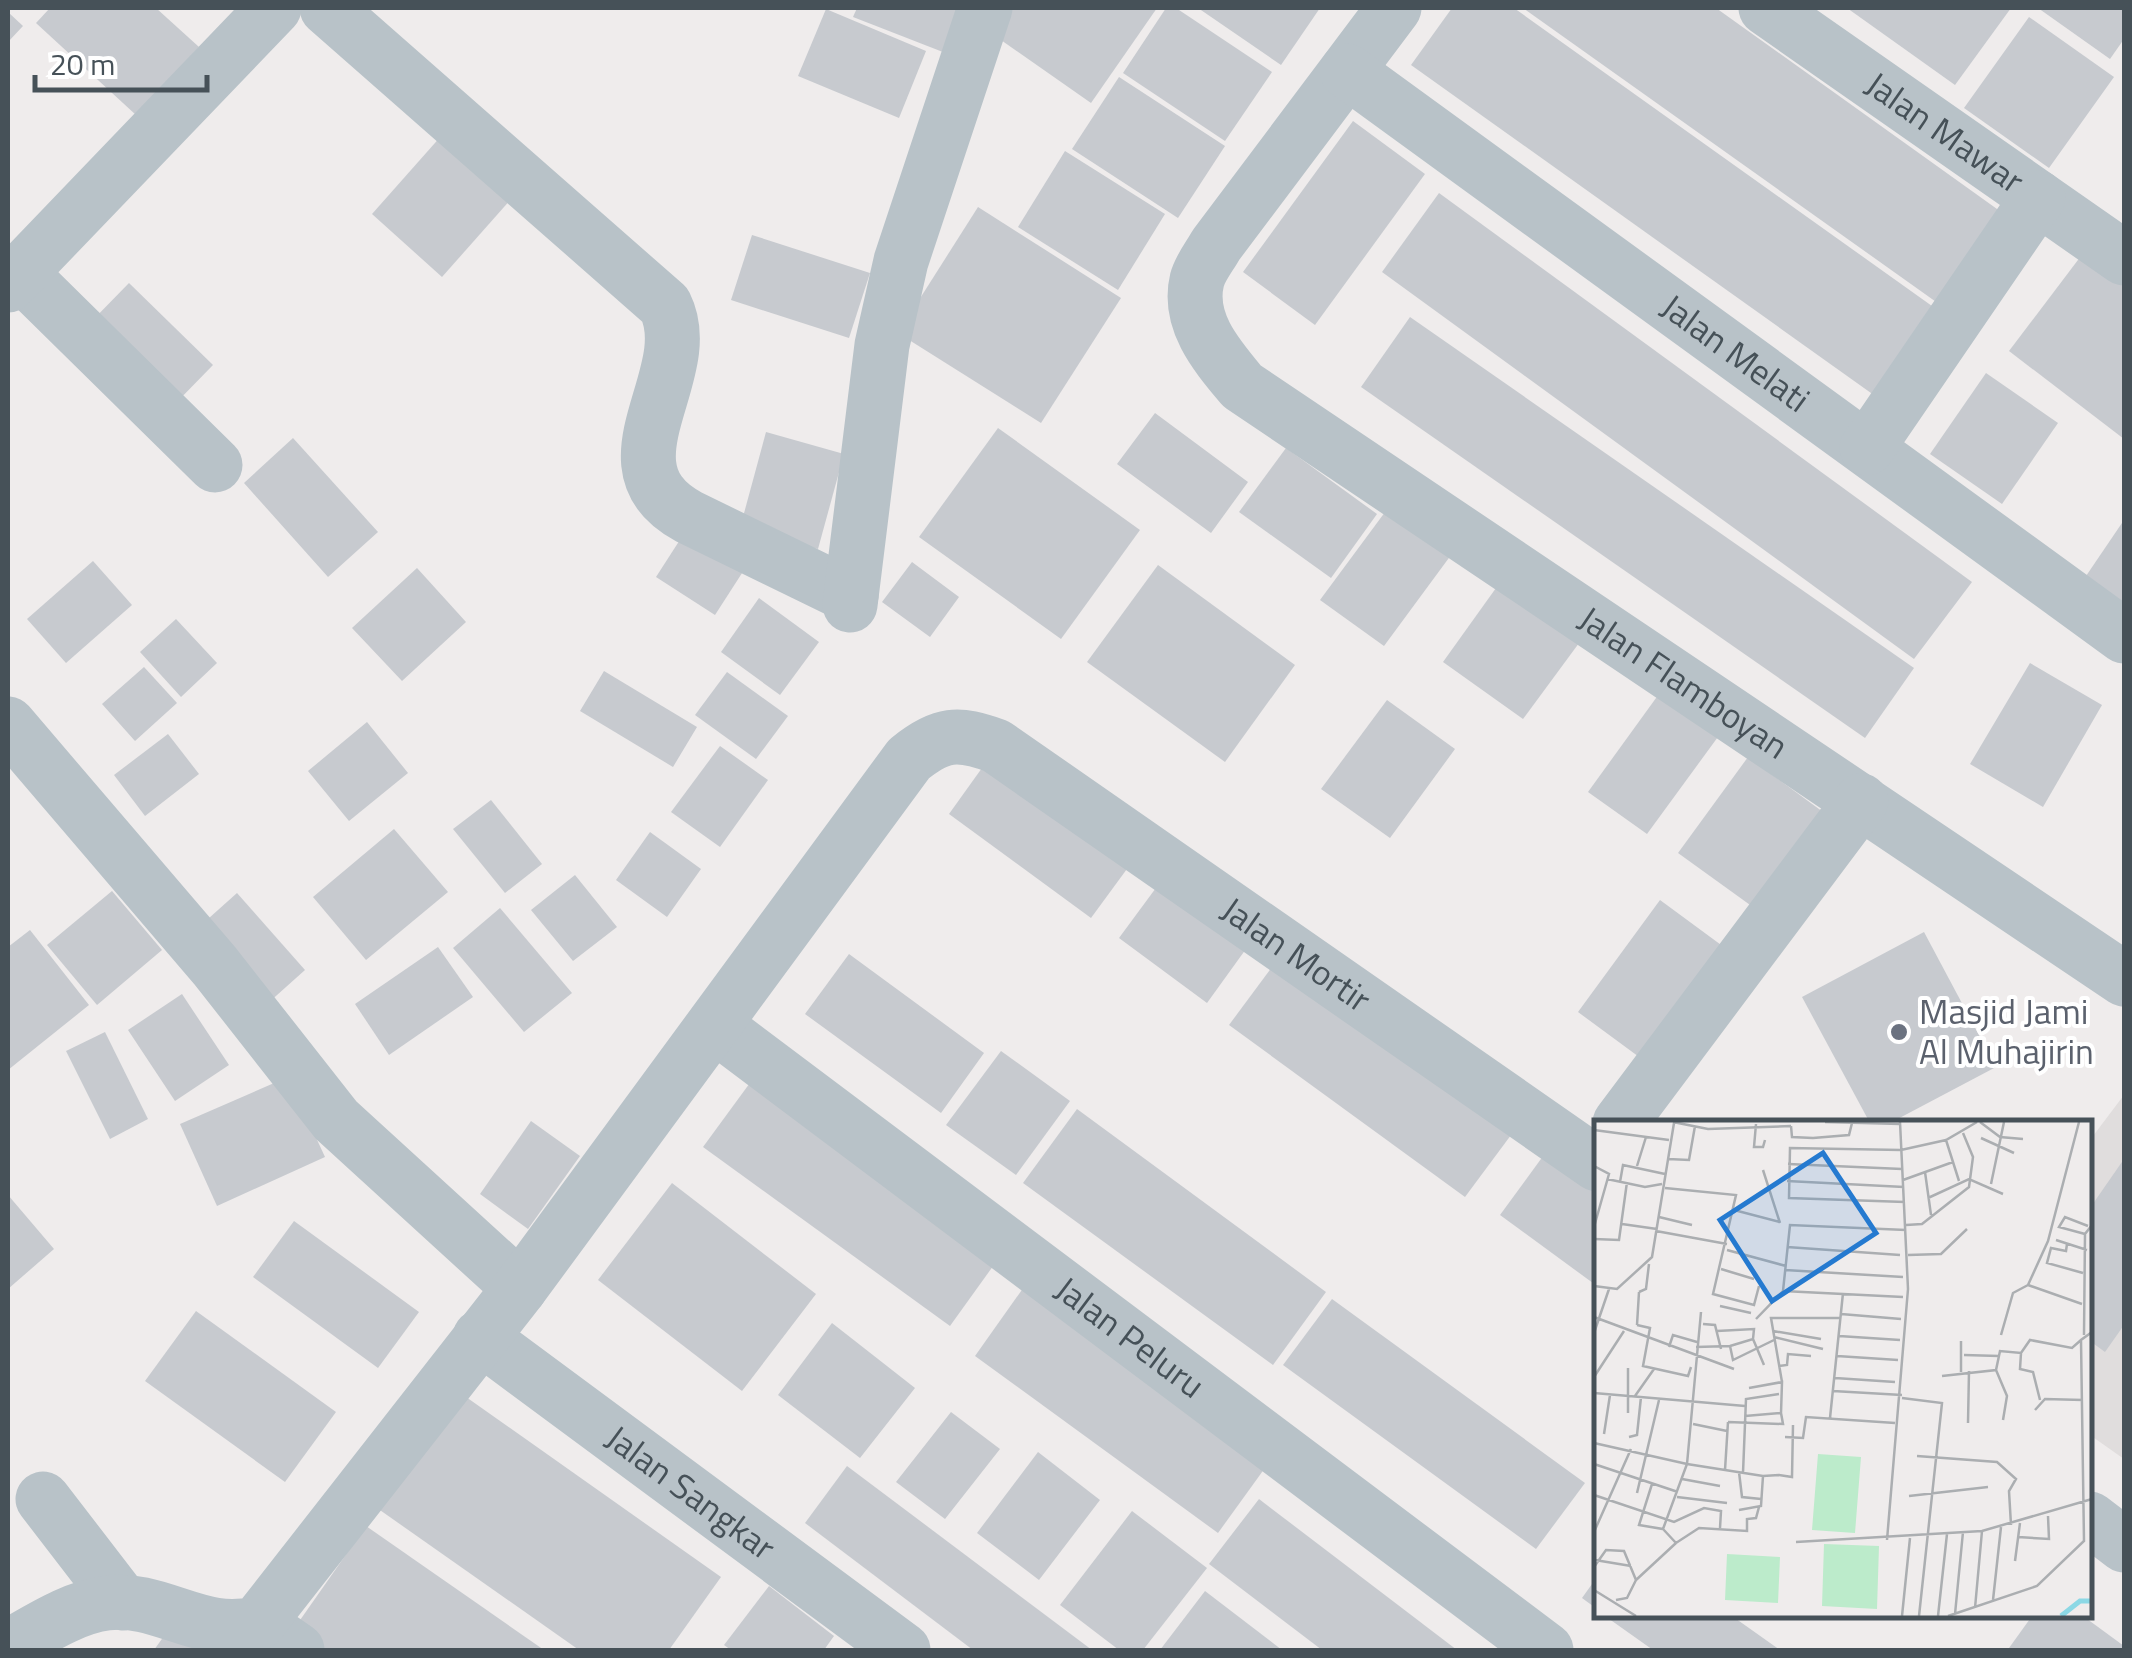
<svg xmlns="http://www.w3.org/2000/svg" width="2132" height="1658" font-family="'Titillium Web',sans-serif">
<rect width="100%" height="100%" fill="#efecec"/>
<polygon fill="#e0dddd" points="2124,1095 2124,1459 2090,1435 2090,1140"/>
<g fill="#c7cacf">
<polygon points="50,8 156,8 199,47 136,115 36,23"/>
<polygon points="857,8 966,8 948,54 853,17"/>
<polygon points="1009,8 1157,8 1091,103 991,33"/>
<polygon points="1166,8 1176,8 1272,72 1225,141 1123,73"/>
<polygon points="1198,8 1320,8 1281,65"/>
<polygon points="1452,8 1514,8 1939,311 1878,398 1411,65"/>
<polygon points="1523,8 1716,8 2004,214 1939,304"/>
<polygon points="1847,8 2011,8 1955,85"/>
<polygon points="2038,8 2124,8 2124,39 2110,59"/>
<polygon points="826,9 926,51 899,118 798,76"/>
<polygon points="8,12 23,26 8,42"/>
<polygon points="2029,17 2114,77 2049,168 1964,108"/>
<polygon points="1119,77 1225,146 1178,218 1072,149"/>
<polygon points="1353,121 1425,174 1315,325 1243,272"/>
<polygon points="450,126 520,189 442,277 372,214"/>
<polygon points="1065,151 1165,214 1118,290 1018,227"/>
<polygon points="1439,193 1972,582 1914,659 1382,272"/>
<polygon points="978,207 1121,298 1041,423 898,333"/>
<polygon points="752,235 870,273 849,338 731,300"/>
<polygon points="2084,252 2124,282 2124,439 2009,351"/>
<polygon points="129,283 213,365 172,407 88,325"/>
<polygon points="1410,317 1914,668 1865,738 1361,387"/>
<polygon points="1986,373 2058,423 2002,504 1930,454"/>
<polygon points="1155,413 1248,482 1211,533 1117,464"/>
<polygon points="998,428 1140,530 1061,639 919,537"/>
<polygon points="766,432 844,454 818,549 740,528"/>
<polygon points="293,438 378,532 328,577 244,483"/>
<polygon points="1286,448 1377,514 1331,578 1239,512"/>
<polygon points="1391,504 1454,551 1384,646 1320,600"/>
<polygon points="2124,520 2124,607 2084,579"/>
<polygon points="685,532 744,570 715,615 656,577"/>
<polygon points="93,561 132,605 66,663 27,619"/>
<polygon points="912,562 959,597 930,637 882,602"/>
<polygon points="1158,565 1295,665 1225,762 1087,662"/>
<polygon points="417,568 466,622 402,681 352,628"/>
<polygon points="1501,581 1582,639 1523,719 1443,662"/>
<polygon points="759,598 819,642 780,695 721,652"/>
<polygon points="176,619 217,663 181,697 140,652"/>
<polygon points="2030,663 2102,705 2043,807 1970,764"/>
<polygon points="144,667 177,703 135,741 102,704"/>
<polygon points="604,671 697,727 673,767 580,711"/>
<polygon points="727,672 788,716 756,759 695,715"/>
<polygon points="1664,687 1723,730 1647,834 1588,792"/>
<polygon points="1387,700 1455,749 1390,838 1321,789"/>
<polygon points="367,722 408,773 349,821 308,771"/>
<polygon points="168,734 199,774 145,816 114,775"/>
<polygon points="720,746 768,780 720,847 671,812"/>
<polygon points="992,754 1135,858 1091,918 949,814"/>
<polygon points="1748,757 1834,820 1764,915 1678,853"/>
<polygon points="491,800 542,864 505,893 453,829"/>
<polygon points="394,829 448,892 366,960 313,897"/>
<polygon points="650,832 701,869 667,917 616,880"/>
<polygon points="575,875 617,927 573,961 531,910"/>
<polygon points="1164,877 1251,942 1207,1003 1119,938"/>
<polygon points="112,891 162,950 97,1005 47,945"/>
<polygon points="237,893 305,970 267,1004 199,927"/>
<polygon points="1660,900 1732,953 1650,1065 1578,1012"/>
<polygon points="500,908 572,993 524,1032 453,948"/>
<polygon points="30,930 89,1005 8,1070 8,947"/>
<polygon points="1924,932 1996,1067 1890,1123 1870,1123 1802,997"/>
<polygon points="438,947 473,997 389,1055 355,1004"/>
<polygon points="849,954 984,1053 941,1113 805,1014"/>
<polygon points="1278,959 1514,1131 1465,1197 1229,1025"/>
<polygon points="182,994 229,1065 175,1101 128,1030"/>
<polygon points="105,1032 148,1119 110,1139 66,1051"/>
<polygon points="1001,1051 1070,1101 1016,1175 946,1125"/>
<polygon points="755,1076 1001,1255 950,1326 703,1147"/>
<polygon points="288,1077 325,1157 217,1206 180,1124"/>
<polygon points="1077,1109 1326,1292 1273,1365 1023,1183"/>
<polygon points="531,1121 580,1156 528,1229 480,1194"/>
<polygon points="1546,1152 1597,1190 1597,1286 1500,1215"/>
<polygon points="2124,1159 2124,1325 2105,1352 2090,1341 2090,1208"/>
<polygon points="672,1183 816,1294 742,1391 598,1280"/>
<polygon points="8,1195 54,1249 8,1289"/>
<polygon points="294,1221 419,1312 378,1368 253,1277"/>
<polygon points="1031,1277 1275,1454 1218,1533 975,1356"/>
<polygon points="1332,1299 1585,1483 1536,1549 1283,1365"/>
<polygon points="196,1311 336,1412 285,1482 145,1381"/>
<polygon points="832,1323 915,1388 860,1458 778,1395"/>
<polygon points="459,1392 721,1577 669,1650 579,1650 377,1508"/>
<polygon points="951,1412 1000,1449 945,1519 896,1482"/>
<polygon points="1038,1452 1100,1500 1039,1580 977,1533"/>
<polygon points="847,1466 1092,1650 973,1650 805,1523"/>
<polygon points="1259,1499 1457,1650 1322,1650 1209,1564"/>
<polygon points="1132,1511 1207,1568 1143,1650 1119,1650 1060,1605"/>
<polygon points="366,1526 544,1650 317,1650 291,1633"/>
<polygon points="1597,1577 1597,1609 1582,1598"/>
<polygon points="769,1586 834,1636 824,1650 731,1650 724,1645"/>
<polygon points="1205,1591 1282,1650 1160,1650"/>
<polygon points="1605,1616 1732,1616 1780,1650 1653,1650"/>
<polygon points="2032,1616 2083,1616 2124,1646 2124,1650 2013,1650 2009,1648"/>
<polygon points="169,1629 200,1650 154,1650"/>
</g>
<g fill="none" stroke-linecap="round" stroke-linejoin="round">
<g stroke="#b8c2c8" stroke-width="55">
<path d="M327 8 665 305C700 375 594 466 689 517L851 596"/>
<path id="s1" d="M1394 8 1216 245C1210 256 1200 268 1197 280 1187 322 1217 356 1242 386L2124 979"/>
<path id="s2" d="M1766 8 2124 258"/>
<path id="s3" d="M1347 71 2124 636"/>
<polyline points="19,272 215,465"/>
<polyline points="8,285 274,8"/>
<polyline points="1867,448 2038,198"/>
<polyline points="850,605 882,345 901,261 985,8"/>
<polyline points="8,724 215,966 336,1120 520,1288"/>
<path id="s4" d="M714 1025 1546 1650"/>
<polyline points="1620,1123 1861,801"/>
<path id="s5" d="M480 1337 903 1650"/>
<polyline points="43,1499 123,1603"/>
<polyline points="2090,1519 2124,1545"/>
<polyline points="258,1623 297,1650"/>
<path id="s6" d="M8 1647C37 1631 73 1607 107 1603 161 1596 202 1639 258 1623L520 1288 909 759C941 733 958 732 996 746L1597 1164"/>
</g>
</g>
<circle fill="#6b7280" stroke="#fff" stroke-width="4" cx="1899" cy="1032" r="10"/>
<g text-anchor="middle" stroke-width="8" stroke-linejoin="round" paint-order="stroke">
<g font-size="35" fill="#465158" stroke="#fff">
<text dy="12" stroke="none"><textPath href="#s2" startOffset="218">Jalan Mawar</textPath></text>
<text dy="12" stroke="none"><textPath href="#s3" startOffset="480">Jalan Melati</textPath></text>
<text dy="12" stroke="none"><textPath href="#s1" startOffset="988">Jalan Flamboyan</textPath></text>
<text dy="12" stroke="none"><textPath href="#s6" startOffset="1805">Jalan Mortir</textPath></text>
<text dy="12" stroke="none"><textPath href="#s4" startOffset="520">Jalan Peluru</textPath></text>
<text dy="12" stroke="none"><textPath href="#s5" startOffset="262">Jalan Sangkar</textPath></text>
</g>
<g font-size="35" fill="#5b616d" stroke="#fff" text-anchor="start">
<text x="1919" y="1024">Masjid Jami<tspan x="1919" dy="40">Al Muhajirin</tspan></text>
</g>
</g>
<g transform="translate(1594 1120)">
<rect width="498" height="498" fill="#efecec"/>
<path d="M224 334 267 337 261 413 218 410ZM230 424 285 426 283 489 228 486ZM133 434 186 437 184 483 131 480Z" fill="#bcebcb"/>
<path fill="none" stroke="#8cd8e5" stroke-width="5" d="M467 496 486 481H498"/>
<path fill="none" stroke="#abaeb1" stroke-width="2.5" d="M79 2 114 9 197 6M231 2 306 4M386 2 406 17 429 19M162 4 160 27H169L171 20M197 6 198 17 219 18 255 15 258 3M0 10 75 20M387 18 420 33M352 20 365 61M74 39 95 40 101 6M194 44 308 49M0 46 15 54 0 107M43 46 52 17M169 50 186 103M331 52 337 95M13 59 51 67 68 64M309 60 359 42M193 61 310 67M26 62 29 45 71 54M397 64 410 2M71 68 142 75 119 174 160 185 165 166M334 78 375 59 409 74M311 82 195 78 196 28 307 30 352 20 383 2M140 90 186 102M65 97 98 105M28 104 63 109M312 105 328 104 375 67 379 37 369 13M62 111 133 124M491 114 465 107 471 97 494 106M0 119 25 120 33 62M462 120 493 130M473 124 472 131 457 128 453 143 489 153M193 127 306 135M133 130 192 146M314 135 347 134 373 109M127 149 160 159M191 150 309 157M434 165 454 121 485 2M434 165 488 184M0 166 23 169 58 137 80 3M189 171 309 177M45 172 52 169 55 144M126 186 157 193M247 194 307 199M0 197 140 249M162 199 189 171 196 105 312 110M109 204 121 205 127 229M43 205 56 208 49 246 94 256 97 247M43 205 45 172M123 211 160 209 159 219M179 211 227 219M0 213 15 169M407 215 419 173 434 165M490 215 491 114 498 105M245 216 306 220M180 217 229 229M367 221V252M136 226 159 219 170 245M75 227 79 215 103 222M102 227 136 226 139 240 180 220M427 233 426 249 439 252 446 280M370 235 405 236M243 236 304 240M185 246 193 245 194 234 217 236M402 250 413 276 409 300M348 256 402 250 406 231 427 233 436 220 478 228 487 220M0 257 30 211M241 258 301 262M188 262 177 198H246M239 271 308 275M0 273 151 286M41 276 60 249M308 278 348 283 325 496M441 290 451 279 489 280M34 293V248M151 296 187 293 188 262 155 268M236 298 249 173M134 302 189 304 187 293M374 303 375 251M99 304 133 311M10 314 16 275M35 317 43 315 47 277M191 317 209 318 212 297 301 303M0 323 93 344 169 356 185 355 198 357 199 305M323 336 403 342 422 359 415 371 417 405M0 344 84 372M131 350 134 302M145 352 148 377 167 379M149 353 152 279 185 274M88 359 126 366M58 364 45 405 69 409 93 344 107 192M43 373 65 280M0 375 80 402 110 388 127 391 126 408M315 376 394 367M83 377 133 383M145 390 167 386 169 356M69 409 82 423 105 408 153 411V399L162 398 165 387M0 412 37 329M424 417 455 419 454 396M293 420 314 169 306 2M202 422 388 411 498 379M1 440 37 446M421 441 426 403M0 447 12 430 30 431 42 460 33 478 22 480M42 460 82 423M0 470 42 496M399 480 407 407M381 488 388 411M361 494 369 412M308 496 316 418M344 496 353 414M354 496 443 466 490 421 487 220 498 212"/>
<path fill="#257ad0" fill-opacity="0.15" stroke="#257ad0" stroke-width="5" d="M229 33 282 113 178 181 126 100Z"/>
<rect width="498" height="498" fill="none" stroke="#465158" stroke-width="5"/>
</g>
<rect width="2132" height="1658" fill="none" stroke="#465158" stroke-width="20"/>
<path d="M35 75v15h172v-15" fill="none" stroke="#465158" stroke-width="5"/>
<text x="50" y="75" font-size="30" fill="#465158" stroke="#ffffff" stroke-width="8" paint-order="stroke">20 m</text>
</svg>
